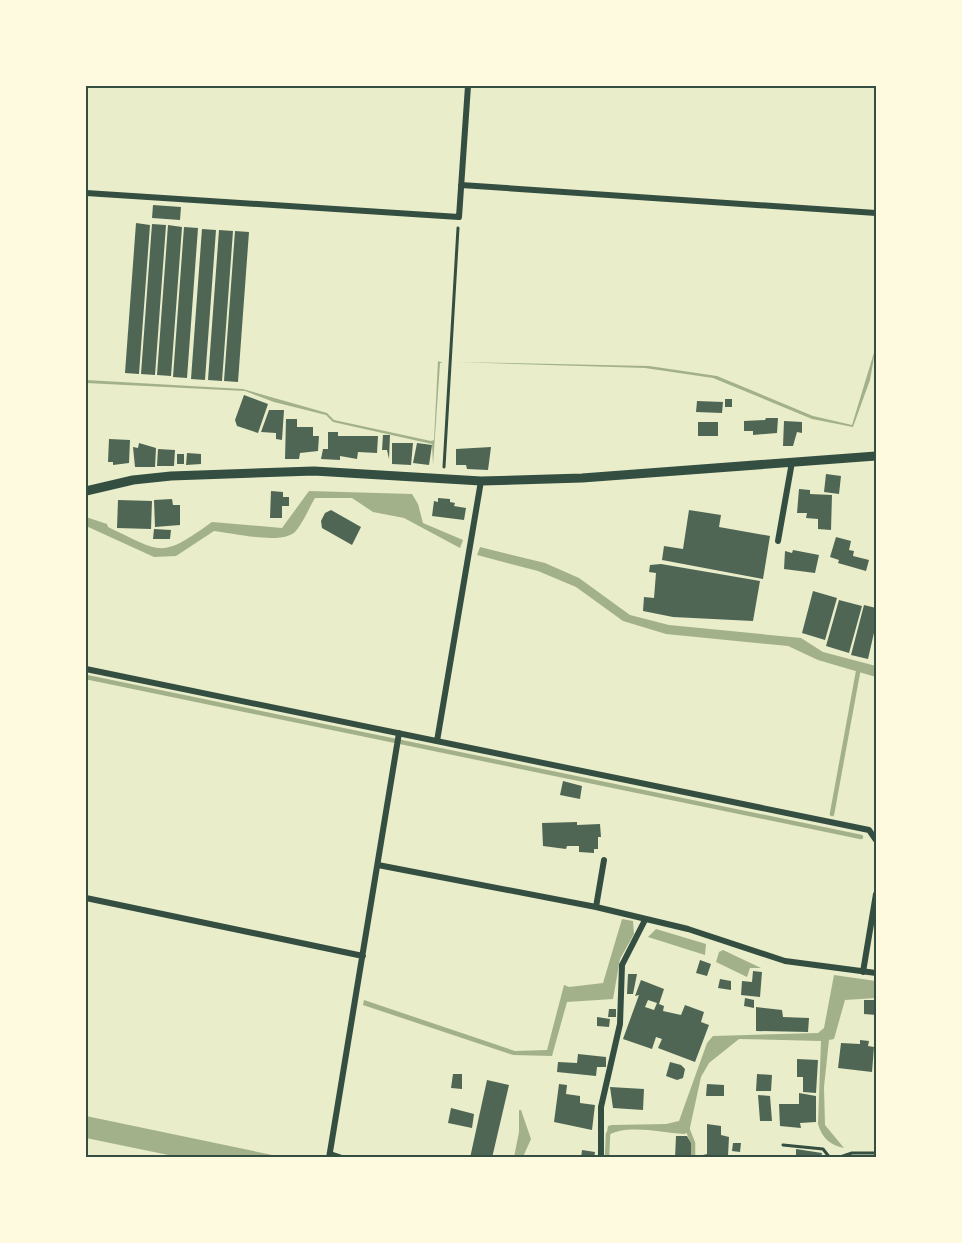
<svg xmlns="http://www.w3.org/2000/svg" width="962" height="1243" font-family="Rubik,sans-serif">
<rect width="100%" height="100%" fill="#e9edc9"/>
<path fill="#a3b18a" d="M 876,346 L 870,380 L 853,427 L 812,419 L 713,378 L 645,368 L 457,362 L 649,366 L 717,376 L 813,416 L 852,425 Z
M 438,361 L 443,363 L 440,363 L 433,465 L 432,444 L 333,422 L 326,415 L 274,402 L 245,391 L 86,383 L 86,380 L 243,389 L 327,413 L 334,420 L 431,441 L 434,440 Z
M 309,491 L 412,494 L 418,504 L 423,523 L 463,540 L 460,548 L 404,518 L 373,512 L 352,498 L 315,498 C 309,508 303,523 295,532 C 281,545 233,533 214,531 L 176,556 L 154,557 L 86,526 L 86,517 L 107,524 L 108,527 C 163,553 160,559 212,522 L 282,528 Z
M 480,547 L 545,563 L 579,578 L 630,615 L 669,625 L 801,638 L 823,652 L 876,666 L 876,677 L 818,660 L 788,646 L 666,634 L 623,621 L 576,587 L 538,571 L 477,555 Z
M 622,919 L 633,921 L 634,934 L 620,959 L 613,999 L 567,1002 L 552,1056 L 513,1055 L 363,1005 L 364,1000 L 515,1051 L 547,1050 L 564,985 L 569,987 L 603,983 Z
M 656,929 L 706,944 L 705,955 L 648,937 Z
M 723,950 L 761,968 L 750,968 L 747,977 L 716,962 L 719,952 Z
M 834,975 L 876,981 L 876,998 L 845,1000 L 834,1039 L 829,1040 L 824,1087 L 825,1125 L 844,1148 C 830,1145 822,1138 818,1124 L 821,1041 L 739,1039 L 709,1063 L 701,1077 L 689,1132 L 684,1134 C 661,1133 625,1123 606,1137 L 608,1126 L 612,1125 L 666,1124 L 679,1121 L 707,1043 L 713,1036 L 818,1033 L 824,1028 Z
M 519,1110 L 521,1110 L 531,1139 L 523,1157 L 514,1157 L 519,1132 Z
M 86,1116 L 282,1157 L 178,1157 L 86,1138 Z"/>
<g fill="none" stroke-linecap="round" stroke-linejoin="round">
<path stroke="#a3b18a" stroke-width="4.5" d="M 86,677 L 861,837
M 832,814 L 858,672
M 687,1128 L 693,1143 L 693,1158
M 607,1158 L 608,1134"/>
</g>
<path fill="#4f6655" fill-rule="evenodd" d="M 153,205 L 181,207 L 180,220 L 152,218 Z
M 136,223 L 150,225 L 139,374 L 125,373 Z
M 152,224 L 166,225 L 155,375 L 141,374 Z
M 168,225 L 182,227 L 171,376 L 157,375 Z
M 184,227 L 198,228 L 187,378 L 173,377 Z
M 202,229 L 216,230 L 205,380 L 191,379 Z
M 219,230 L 233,231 L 222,381 L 208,380 Z
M 235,231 L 249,232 L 238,382 L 224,381 Z
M 244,395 L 268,404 L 258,433 L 237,426 L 235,420 Z
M 725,399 L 732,399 L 732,407 L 725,407 Z
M 697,401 L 723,402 L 722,413 L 696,412 Z
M 269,410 L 284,410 L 282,440 L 276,439 L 276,433 L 261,432 Z
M 766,418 L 778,418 L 777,433 L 753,435 L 753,431 L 744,431 L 744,421 L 765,420 Z
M 286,419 L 297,419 L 297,427 L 313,427 L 313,436 L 319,436 L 318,451 L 300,453 L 299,459 L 285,459 Z
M 784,421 L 802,422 L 802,433 L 797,432 L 793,446 L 783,446 Z
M 698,422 L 718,422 L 718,436 L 698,436 Z
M 328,432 L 338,432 L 338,436 L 378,436 L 377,453 L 358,452 L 357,459 L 340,456 L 340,460 L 321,459 L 323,449 L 328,449 Z
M 383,435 L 390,435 L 389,459 L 387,450 L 382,450 Z
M 109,439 L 130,440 L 129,463 L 113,465 L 113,462 L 108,462 Z
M 139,443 L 156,448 L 155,467 L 135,467 L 133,447 L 138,448 Z
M 392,443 L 413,443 L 411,465 L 392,464 Z
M 417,443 L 432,445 L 429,465 L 413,463 Z
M 491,447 L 488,470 L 467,469 L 466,465 L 456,465 L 456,449 Z
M 158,449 L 175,450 L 174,466 L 157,466 Z
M 187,453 L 201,454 L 201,464 L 186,465 Z
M 177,454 L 184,454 L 184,464 L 177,464 Z
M 826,474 L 841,476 L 839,494 L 824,492 Z
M 799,489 L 810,490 L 810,494 L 832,495 L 831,530 L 818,529 L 818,519 L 806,518 L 807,513 L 797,513 Z
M 271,491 L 283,492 L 283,497 L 289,497 L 289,506 L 282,506 L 282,518 L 270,518 Z
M 438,498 L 450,499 L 450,502 L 455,503 L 454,506 L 466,508 L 464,520 L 432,516 L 434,501 L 438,502 Z
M 172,499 L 173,505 L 180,505 L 180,525 L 155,527 L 154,500 Z
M 118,500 L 152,501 L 151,529 L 117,528 Z
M 331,510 L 361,527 L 352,545 L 322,528 L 321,521 L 325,513 Z
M 689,510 L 721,515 L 719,527 L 770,536 L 763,579 L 662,560 L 664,546 L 683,549 Z
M 154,529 L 171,530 L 170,539 L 153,539 Z
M 836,537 L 851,541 L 849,550 L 854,551 L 853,556 L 869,560 L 866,571 L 838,563 L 839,560 L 830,557 Z
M 793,550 L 819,555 L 815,573 L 784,569 L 785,551 L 792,553 Z
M 661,564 L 760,581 L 753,621 L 673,617 L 643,611 L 644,597 L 654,598 L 656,573 L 649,572 L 650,565 Z
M 813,591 L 837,598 L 825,640 L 802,633 Z
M 839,600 L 862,606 L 849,653 L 826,646 Z
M 864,605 L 876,608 L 876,624 L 868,659 L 851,655 Z
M 563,781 L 582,786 L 580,799 L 560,795 Z
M 577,822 L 577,825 L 600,824 L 601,837 L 598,837 L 598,849 L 594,849 L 594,853 L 579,852 L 579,846 L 567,846 L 566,849 L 543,846 L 542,823 Z
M 700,960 L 711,964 L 707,976 L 696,973 Z
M 753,971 L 762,972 L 760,997 L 741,995 L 742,981 L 752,982 Z
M 628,974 L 637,974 L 633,994 L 627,994 Z
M 720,979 L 731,981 L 731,990 L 718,988 Z
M 641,980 L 664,989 L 659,1004 L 664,1006 L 663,1011 L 681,1015 L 685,1005 L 704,1012 L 701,1022 L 709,1025 L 695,1062 L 658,1048 L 662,1039 L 656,1037 L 652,1049 L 623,1039 L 639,995 L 635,996 ZM 648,1000 L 657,1003 L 654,1010 L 645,1007 Z
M 745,998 L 754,1000 L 754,1008 L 744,1006 Z
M 864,1000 L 876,1000 L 876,1015 L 864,1014 Z
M 756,1007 L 782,1010 L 783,1017 L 809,1018 L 808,1032 L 756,1031 Z
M 609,1009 L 616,1009 L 616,1017 L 608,1017 Z
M 597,1017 L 610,1019 L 609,1027 L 597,1026 Z
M 860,1040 L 869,1041 L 868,1046 L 874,1047 L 872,1072 L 838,1068 L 841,1043 L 860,1044 Z
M 578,1054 L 606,1057 L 606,1067 L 597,1067 L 596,1076 L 557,1072 L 558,1062 L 577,1063 Z
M 797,1059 L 818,1060 L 816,1093 L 803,1092 L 803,1077 L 797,1077 Z
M 670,1062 L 681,1065 L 685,1069 L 683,1078 L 677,1080 L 666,1076 Z
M 453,1074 L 462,1074 L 462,1089 L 451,1088 Z
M 757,1074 L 772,1075 L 771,1091 L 756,1091 Z
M 487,1080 L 509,1085 L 492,1158 L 470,1158 Z
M 559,1084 L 567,1085 L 566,1094 L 580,1096 L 580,1103 L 595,1105 L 592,1130 L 554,1122 Z
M 707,1084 L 724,1085 L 724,1096 L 706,1096 Z
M 610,1087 L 644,1089 L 643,1110 L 613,1108 Z
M 799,1093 L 816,1096 L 816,1122 L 800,1123 L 801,1128 L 780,1126 L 779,1104 L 799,1104 Z
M 758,1095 L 770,1096 L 772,1121 L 760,1121 Z
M 451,1108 L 474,1114 L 472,1128 L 448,1123 Z
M 707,1124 L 721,1126 L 721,1135 L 729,1137 L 728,1156 L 703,1158 L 703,1155 L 707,1154 Z
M 676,1136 L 687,1136 L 691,1143 L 691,1158 L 675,1158 Z
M 733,1143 L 741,1143 L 740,1152 L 732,1151 Z
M 796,1149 L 822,1153 L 821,1158 L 796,1158 Z
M 582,1150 L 595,1152 L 594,1158 L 581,1158 Z"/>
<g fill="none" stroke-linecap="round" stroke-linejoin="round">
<path stroke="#344e41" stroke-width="3" d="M 444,467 L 458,228
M 783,1145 L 823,1149 L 830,1158
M 837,1158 L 852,1153 L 876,1153"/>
<path stroke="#344e41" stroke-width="6" d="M 461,185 L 876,213
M 86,193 L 459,217 L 468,86
M 778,541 L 792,462
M 86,669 L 869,830 L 876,840
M 437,741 L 481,481
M 378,865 L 596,907 L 688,929 L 785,961 L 876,973
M 86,898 L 363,956
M 596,907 L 604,860
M 863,972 L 876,894
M 330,1154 L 342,1158
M 329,1158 L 399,733
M 601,1158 L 601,1107 L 620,1024 L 622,965 L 645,920"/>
<path stroke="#344e41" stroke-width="9" d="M 86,491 L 133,480 L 171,476 L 314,471 L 481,481 L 582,478 L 876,456"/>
</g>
<rect width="962" height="1243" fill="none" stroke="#fefae0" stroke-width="174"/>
<rect x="87" y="87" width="788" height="1069" fill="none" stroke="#344e41" stroke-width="2"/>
</svg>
